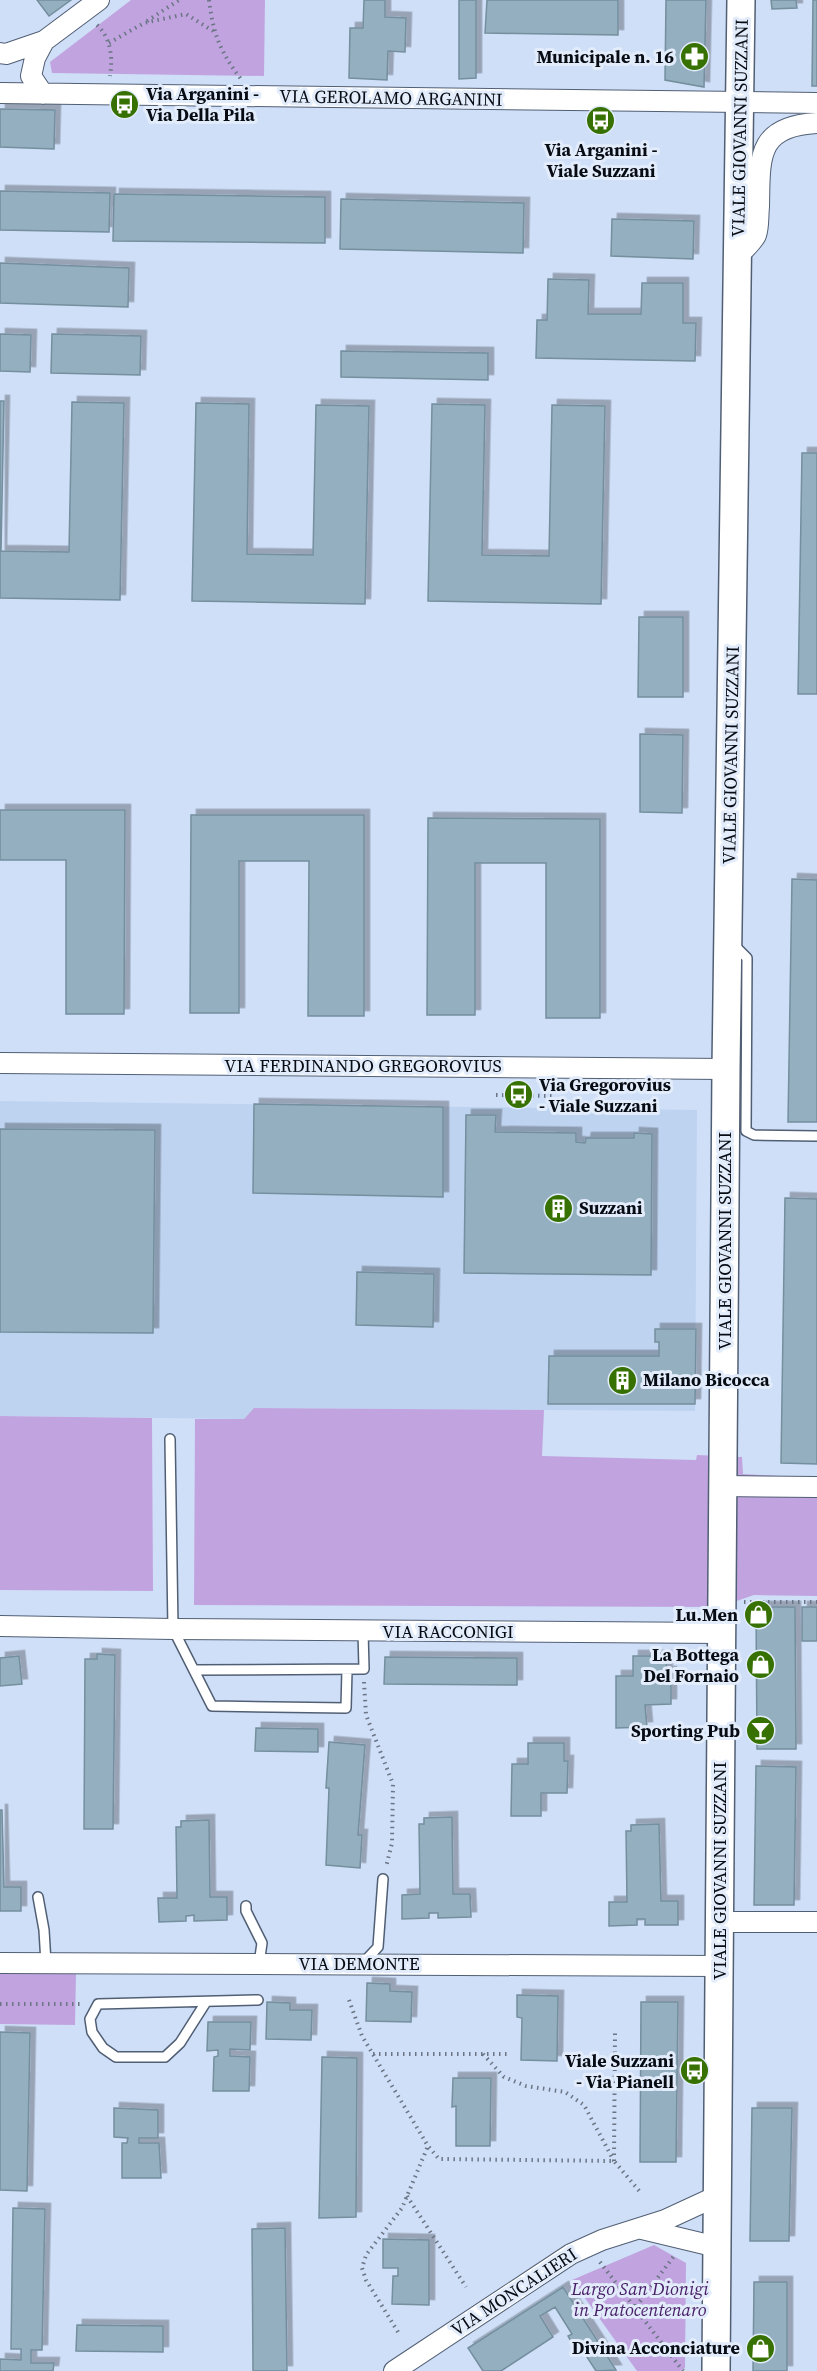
<svg xmlns="http://www.w3.org/2000/svg" width="817" height="2371" font-family="'Source Serif 4',serif">
<defs>
<filter id="shadow"><feDropShadow dx="5.5" dy="-5.5" stdDeviation="0" flood-color="#0004"/></filter>
</defs>
<rect width="100%" height="100%" fill="#cfdff8"/>
<path fill="#bed3f0" d="M 0,1101 L 697,1110 L 695,1411 L 254,1408 L 244,1419 L 0,1416 Z"/>
<path fill="#c1a4df" d="M 131,0 L 265,0 L 264,76 L 52,73 L 50,62 Z
M 254,1408 L 544,1410 L 542,1456 L 696,1460 L 697,1455 L 742,1457 L 743,1474 L 817,1478 L 817,1596 L 754,1595 L 719,1607 L 194,1605 L 195,1419 L 244,1419 Z
M 0,1416 L 152,1418 L 153,1591 L 0,1590 Z
M 0,1974 L 76,1974 L 75,2025 L 0,2024 Z
M 654,2245 L 686,2263 L 685,2368 L 680,2371 L 637,2371 L 572,2280 Z"/>
<path fill="#94afbf" stroke="#748f9e" stroke-width="1.5" filter="url(#shadow)" d="M 37,0 L 71,0 L 49,16 Z
M 364,0 L 385,0 L 385,17 L 406,18 L 405,52 L 388,51 L 387,80 L 349,78 L 350,28 L 363,28 Z
M 459,0 L 476,0 L 476,78 L 459,79 Z
M 487,0 L 618,0 L 618,35 L 485,33 Z
M 666,0 L 706,0 L 704,87 L 665,80 Z
M 771,0 L 796,0 L 797,8 L 772,9 Z
M 813,0 L 817,0 L 817,86 L 812,86 Z
M 0,109 L 55,110 L 54,149 L 0,147 Z
M 0,191 L 110,193 L 109,232 L 0,230 Z
M 114,194 L 325,197 L 325,243 L 113,241 Z
M 341,199 L 524,203 L 523,253 L 340,249 Z
M 612,219 L 694,221 L 693,259 L 611,256 Z
M 0,263 L 129,268 L 128,307 L 0,303 Z
M 548,279 L 589,280 L 588,314 L 641,314 L 642,283 L 683,283 L 683,323 L 696,323 L 695,361 L 536,358 L 537,320 L 547,320 Z
M 0,334 L 31,335 L 30,372 L 0,371 Z
M 52,334 L 141,336 L 140,375 L 51,373 Z
M 341,351 L 488,353 L 488,380 L 341,377 Z
M 0,401 L 4,401 L 1,551 L 69,552 L 72,402 L 124,403 L 120,600 L 0,598 Z
M 196,403 L 249,404 L 247,554 L 313,555 L 316,405 L 369,406 L 365,604 L 192,601 Z
M 432,404 L 485,405 L 482,555 L 549,556 L 552,405 L 605,406 L 601,604 L 428,601 Z
M 802,453 L 817,453 L 817,694 L 798,694 Z
M 639,617 L 683,617 L 683,697 L 638,697 Z
M 640,734 L 683,735 L 682,813 L 640,812 Z
M 0,810 L 125,810 L 124,1014 L 66,1014 L 66,860 L 0,860 Z
M 191,815 L 364,815 L 364,1016 L 308,1016 L 309,861 L 239,861 L 239,1013 L 190,1013 Z
M 428,818 L 600,819 L 600,1018 L 546,1018 L 546,863 L 475,863 L 475,1015 L 427,1015 Z
M 792,879 L 817,880 L 817,1122 L 788,1122 Z
M 254,1104 L 443,1107 L 443,1197 L 253,1193 Z
M 466,1115 L 496,1115 L 495,1132 L 576,1133 L 576,1142 L 585,1143 L 586,1138 L 634,1138 L 634,1133 L 652,1134 L 651,1275 L 464,1273 Z
M 0,1129 L 155,1130 L 153,1333 L 0,1332 Z
M 785,1198 L 817,1199 L 817,1464 L 781,1463 Z
M 357,1272 L 434,1274 L 433,1327 L 356,1325 Z
M 655,1329 L 696,1329 L 695,1404 L 548,1404 L 549,1356 L 659,1356 L 659,1342 L 655,1342 Z
M 756,1607 L 795,1607 L 796,1749 L 757,1749 Z
M 802,1607 L 817,1607 L 817,1641 L 802,1641 Z
M 97,1654 L 115,1655 L 113,1829 L 84,1829 L 85,1659 L 97,1659 Z
M 19,1656 L 22,1684 L 0,1686 L 0,1658 Z
M 633,1656 L 666,1656 L 667,1672 L 671,1672 L 671,1704 L 645,1705 L 647,1727 L 616,1728 L 616,1676 L 633,1676 Z
M 385,1657 L 517,1658 L 517,1685 L 384,1684 Z
M 256,1728 L 318,1729 L 318,1752 L 255,1751 Z
M 329,1742 L 365,1745 L 358,1835 L 362,1835 L 360,1868 L 326,1865 L 329,1788 L 326,1788 Z
M 528,1743 L 564,1743 L 564,1761 L 568,1761 L 567,1793 L 541,1793 L 541,1816 L 511,1816 L 512,1764 L 528,1764 Z
M 756,1766 L 796,1767 L 794,1905 L 754,1905 Z
M 0,1810 L 2,1810 L 4,1887 L 21,1887 L 21,1911 L 0,1911 Z
M 452,1817 L 453,1894 L 470,1894 L 471,1917 L 438,1918 L 438,1913 L 429,1913 L 429,1918 L 402,1919 L 402,1895 L 420,1894 L 419,1824 L 424,1824 L 424,1818 Z
M 209,1820 L 210,1897 L 227,1897 L 227,1920 L 194,1921 L 194,1915 L 186,1916 L 186,1921 L 159,1922 L 158,1898 L 177,1898 L 176,1827 L 181,1827 L 181,1821 Z
M 659,1824 L 661,1901 L 678,1901 L 678,1925 L 645,1925 L 645,1919 L 637,1919 L 637,1925 L 609,1926 L 609,1902 L 627,1902 L 626,1831 L 631,1831 L 631,1825 Z
M 367,1983 L 390,1984 L 390,1991 L 412,1992 L 411,2022 L 366,2021 Z
M 517,1995 L 558,1996 L 557,2061 L 521,2060 L 522,2018 L 517,2017 Z
M 267,2002 L 290,2003 L 290,2010 L 312,2010 L 311,2040 L 266,2039 Z
M 641,2002 L 678,2002 L 676,2162 L 640,2162 Z
M 208,2022 L 251,2022 L 250,2050 L 230,2049 L 230,2056 L 250,2057 L 249,2091 L 213,2091 L 214,2057 L 218,2056 L 218,2050 L 207,2051 Z
M 0,2032 L 30,2033 L 27,2191 L 0,2190 Z
M 322,2057 L 357,2058 L 356,2217 L 319,2218 Z
M 453,2078 L 491,2078 L 490,2146 L 456,2146 L 456,2106 L 452,2107 Z
M 114,2108 L 158,2110 L 158,2138 L 139,2138 L 139,2143 L 159,2143 L 161,2178 L 122,2178 L 122,2143 L 127,2143 L 128,2138 L 114,2137 Z
M 752,2108 L 792,2108 L 789,2241 L 750,2241 Z
M 13,2208 L 45,2209 L 42,2350 L 31,2350 L 31,2363 L 54,2363 L 53,2371 L 0,2371 L 0,2359 L 21,2360 L 21,2349 L 11,2349 Z
M 285,2228 L 287,2371 L 253,2371 L 252,2229 Z
M 383,2239 L 429,2240 L 429,2305 L 392,2304 L 393,2276 L 398,2276 L 398,2268 L 383,2268 Z
M 754,2282 L 787,2282 L 787,2371 L 753,2371 Z
M 563,2287 L 616,2370 L 596,2371 L 576,2340 L 572,2343 L 568,2336 L 572,2334 L 555,2307 L 540,2316 L 553,2337 L 501,2371 L 483,2371 L 468,2348 Z
M 77,2325 L 163,2326 L 163,2352 L 76,2351 Z"/>
<g fill="none" stroke-linecap="round" stroke-linejoin="round">
<defs>
<path id="lane" d="M 733,944 L 747,958 L 746,1131 L 754,1135 L 817,1136
M 170,1439 L 173,1629 L 212,1706 L 346,1708 L 347,1670
M 194,1670 L 364,1669 L 363,1631
M 38,1897 L 44,1930 L 46,1963
M 246,1906 L 246,1911 L 262,1943 L 259,1964
M 363,1963 L 378,1947 L 383,1879
M 206,2002 L 180,2043 L 165,2057 L 116,2057 L 103,2048 L 92,2032 L 90,2019 L 98,2004 L 258,2000"/>
<path id="street" d="M 0,53 L 6,54 L 44,41 L 99,0
M 0,93 L 817,103
M 43,94 L 31,76 L 35,58 L 44,41
M 738,256 C 744,249 752,243 756,235 C 759,227 758,215 759,207 C 760,158 756,126 817,123
M 0,1063 L 726,1069
M 723,1486 L 817,1487
M 0,1626 L 173,1629 L 722,1633
M 719,1922 L 817,1922
M 0,1963 L 719,1966
M 642,2229 L 717,2247
M 394,2371 L 571,2254 L 602,2240 L 665,2220 L 717,2196"/>
<path id="secondary" d="M 716,2371 L 726,1069 L 741,0"/>
</defs>
<use href="#lane" stroke="#515f74" stroke-width="12"/>
<use href="#street" stroke="#515f74" stroke-width="22"/>
<use href="#secondary" stroke="#515f74" stroke-width="30"/>
<path stroke="#6b7585" stroke-width="4" stroke-dasharray="1.5 4.5" stroke-linecap="butt" d="M 209,0 C 213,33 220,52 241,79
M 147,21 L 179,0
M 97,25 C 111,38 113,58 110,76
M 109,43 L 144,23 L 186,14 L 213,31
M 496,1095 L 552,1096
M 744,1602 L 817,1602
M 364,1682 L 366,1715 L 393,1784 L 392,1843 L 386,1867
M 349,2000 L 362,2036 L 428,2146 L 439,2159 L 614,2161 L 641,2193
M 0,2004 L 83,2004
M 373,2054 L 511,2054
M 483,2054 L 504,2077 L 526,2086 L 565,2092 L 584,2105 L 614,2161
M 614,2161 L 615,2032
M 407,2196 L 466,2287
M 600,2262 L 635,2308 L 674,2256
M 635,2308 L 683,2371
M 398,2332 L 366,2280 L 362,2268 L 366,2255 L 402,2208 L 428,2146"/>
<use href="#lane" stroke="#fff" stroke-width="9"/>
<use href="#street" stroke="#fff" stroke-width="20"/>
<use href="#secondary" stroke="#fff" stroke-width="27"/>
</g>
<defs>
<symbol id="pharmacy-disc" viewBox="-11 -11 22 22"><circle r="9.5" fill="#367102" stroke="#e2ecfb"/><path d="M-2-6h4v4h4v4h-4v4h-4v-4h-4v-4h4Z" fill="#fff"/></symbol>
<symbol id="bus-disc" viewBox="-11 -11 22 22"><circle r="9.5" fill="#367102" stroke="#e2ecfb"/><path d="M-5-6H5V4H4V6H2V4H-2V6H-4V4H-5ZM-3.5-4V0h7V-4ZM-3.5 1.2v1.5H-2V1.2ZM2 1.2v1.5H3.5V1.2Z" fill="#fff"/></symbol>
<symbol id="building-disc" viewBox="-11 -11 22 22"><circle r="9.5" fill="#367102" stroke="#e2ecfb"/><path d="M-4-6H4V6H1V3H-1V6H-4ZM-2.5-4.3h1.7v1.8h-1.7ZM.8-4.3h1.7v1.8H.8ZM-2.5-1h1.7V.8h-1.7ZM.8-1h1.7V.8H.8Z" fill="#fff"/></symbol>
<symbol id="shop-disc" viewBox="-11 -11 22 22"><circle r="9.5" fill="#367102" stroke="#e2ecfb"/><path d="M-5-2.5h2.3a2.7 3.5 0 0 1 5.4 0H5L5.5 6h-11ZM-1.5-2.5h3a1.5 2.3 0 0 0-3 0Z" fill="#fff"/></symbol>
<symbol id="bar-disc" viewBox="-11 -11 22 22"><circle r="9.5" fill="#367102" stroke="#e2ecfb"/><path d="M-6-5H6L.8 .8V4.5H3.5V6h-7V4.5H-.8V.8Z" fill="#fff"/></symbol>
</defs>
<g fill-rule="evenodd">
<use href="#pharmacy-disc" x="678" y="40" width="33" height="33"/>
<use href="#bus-disc" x="108" y="88" width="33" height="33"/>
<use href="#bus-disc" x="584" y="104" width="33" height="33"/>
<use href="#bus-disc" x="502" y="1078" width="33" height="33"/>
<use href="#building-disc" x="542" y="1192" width="33" height="33"/>
<use href="#building-disc" x="606" y="1364" width="33" height="33"/>
<use href="#shop-disc" x="742" y="1598" width="33" height="33"/>
<use href="#shop-disc" x="744" y="1648" width="33" height="33"/>
<use href="#bar-disc" x="744" y="1714" width="33" height="33"/>
<use href="#bus-disc" x="678" y="2054" width="33" height="33"/>
<use href="#shop-disc" x="744" y="2332" width="33" height="33"/>
</g>
<g text-anchor="middle" stroke-width="6" stroke-linejoin="round" paint-order="stroke">
<g font-size="18" font-weight="bold" fill="#070b13" stroke="#e2ecfb" text-anchor="end">
<text x="674" y="63">Municipale n. 16</text>
<text x="146" y="100" text-anchor="start">Via Arganini -<tspan x="146" dy="21">Via Della Pila</tspan></text>
<text x="601" y="156" text-anchor="middle">Via Arganini -<tspan x="601" dy="21">Viale Suzzani</tspan></text>
<text x="539" y="1091" text-anchor="start">Via Gregorovius<tspan x="539" dy="21">- Viale Suzzani</tspan></text>
<text x="579" y="1214" text-anchor="start">Suzzani</text>
<text x="643" y="1386" text-anchor="start">Milano Bicocca</text>
<text x="738" y="1621">Lu.Men</text>
<text x="739" y="1661">La Bottega<tspan x="739" dy="21">Del Fornaio</tspan></text>
<text x="740" y="1737">Sporting Pub</text>
<text x="674" y="2067">Viale Suzzani<tspan x="674" dy="21">- Via Pianell</tspan></text>
<text x="740" y="2354">Divina Acconciature</text>
</g>
<g font-size="18" fill="#070b13" stroke="#e2ecfb">
<text transform="translate(391 98) rotate(1)" y="6">VIA GEROLAMO ARGANINI</text>
<text transform="translate(740 128) rotate(-89)" y="6">VIALE GIOVANNI SUZZANI</text>
<text transform="translate(731 755) rotate(-89)" y="6">VIALE GIOVANNI SUZZANI</text>
<text x="363" y="1072">VIA FERDINANDO GREGOROVIUS</text>
<text transform="translate(725 1241) rotate(-90)" y="6">VIALE GIOVANNI SUZZANI</text>
<text x="448" y="1638">VIA RACCONIGI</text>
<text transform="translate(720 1871) rotate(-90)" y="6">VIALE GIOVANNI SUZZANI</text>
<text x="359" y="1970">VIA DEMONTE</text>
<text transform="translate(514 2292) rotate(-33)" y="6">VIA MONCALIERI</text>
</g>
<g font-size="18" font-style="italic" fill="#471d67" stroke="#e2ecfb">
<text x="640" y="2295">Largo San Dionigi<tspan x="640" dy="21">in Pratocentenaro</tspan></text>
</g>
</g>
</svg>
